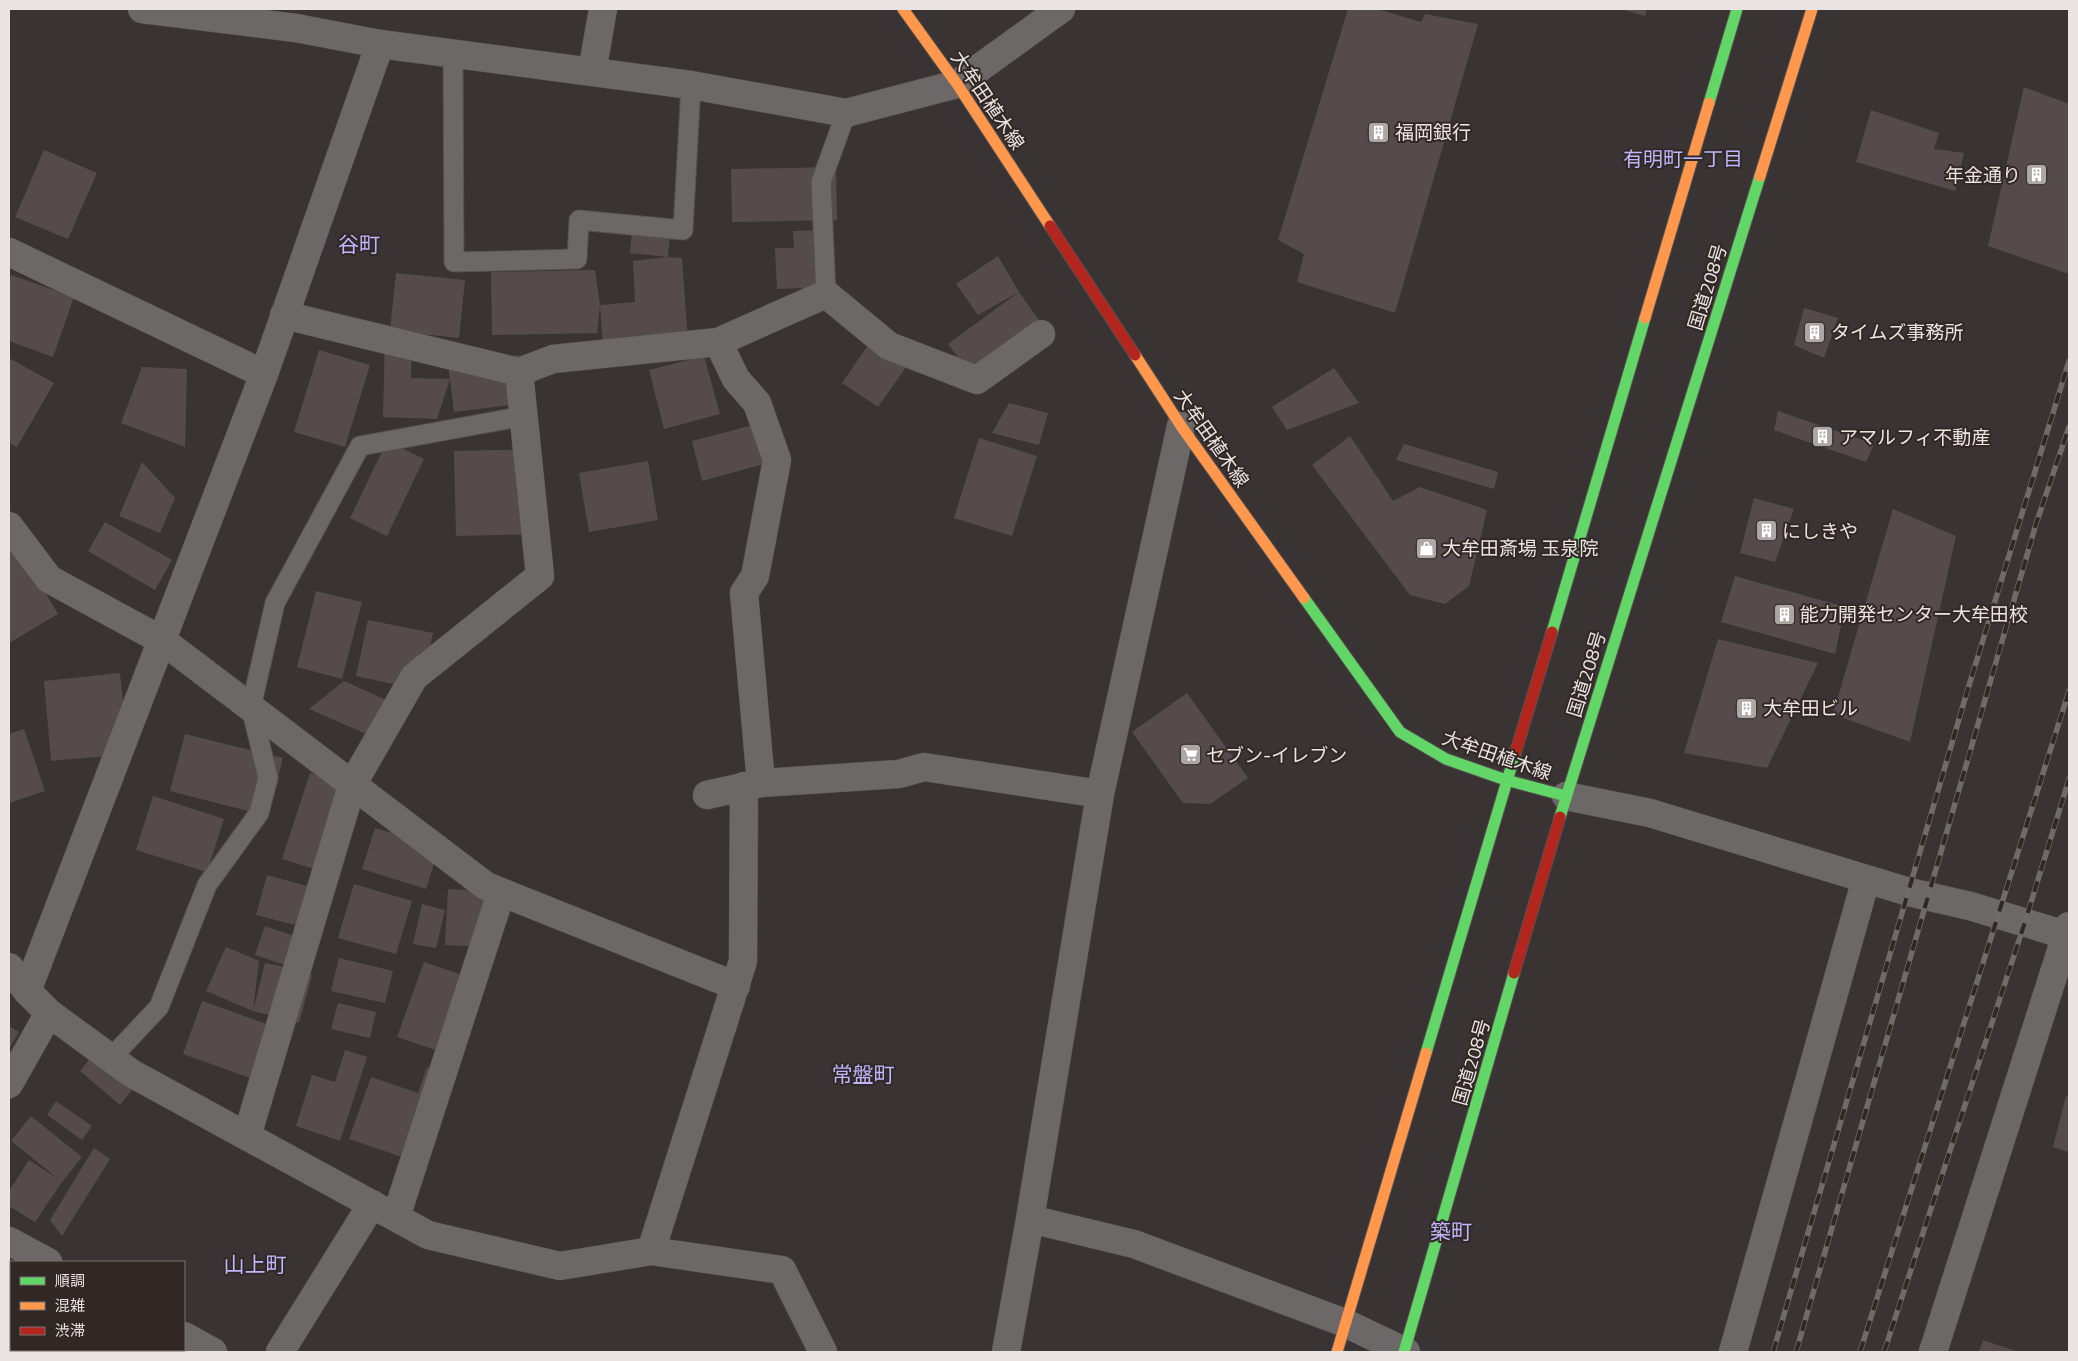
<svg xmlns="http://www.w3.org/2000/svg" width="2078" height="1361" font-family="'Titillium Web','Noto Sans JP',sans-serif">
<rect width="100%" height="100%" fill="#393433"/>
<path fill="#564b4c" d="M 1348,9 L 1377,9 L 1421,22 L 1425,14 L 1478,24 L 1395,313 L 1297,282 L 1304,254 L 1278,240 Z
M 1621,9 L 1647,9 L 1645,16 Z
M 2024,87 L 2069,104 L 2069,274 L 1988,246 Z
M 1871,110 L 1939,133 L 1934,149 L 1964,153 L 1955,191 L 1856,162 Z
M 44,150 L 97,173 L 68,239 L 15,217 Z
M 836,167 L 837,220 L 732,222 L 731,169 Z
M 633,218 L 671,222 L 668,257 L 630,253 Z
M 827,230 L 830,287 L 777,289 L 775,248 L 794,248 L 793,231 Z
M 998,256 L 1019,292 L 978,315 L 956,284 Z
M 668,257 L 682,258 L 688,341 L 603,346 L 600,305 L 597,333 L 492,335 L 491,272 L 595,270 L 600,305 L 635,302 L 633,261 Z
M 396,273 L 465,280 L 459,338 L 412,333 L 411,378 L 450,379 L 448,364 L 519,355 L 525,403 L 454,412 L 450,379 L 437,419 L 383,417 L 385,333 L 390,331 Z
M 11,275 L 74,297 L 53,357 L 9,341 L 9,278 Z
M 1019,292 L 1051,337 L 981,388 L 948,344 Z
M 1804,308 L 1838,318 L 1824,358 L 1794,345 Z
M 875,335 L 911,360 L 878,407 L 842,383 Z
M 319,350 L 370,365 L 345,447 L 294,432 Z
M 704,356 L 720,414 L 664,429 L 649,370 Z
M 9,358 L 54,383 L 17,447 L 9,443 Z
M 142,367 L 187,369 L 185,447 L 121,423 Z
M 1334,368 L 1359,403 L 1287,430 L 1272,407 Z
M 1009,403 L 1048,413 L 1039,445 L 992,433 Z
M 1778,411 L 1874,444 L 1866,462 L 1774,430 Z
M 761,423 L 771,462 L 702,481 L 692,441 Z
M 1350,436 L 1393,501 L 1420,487 L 1487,510 L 1469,586 L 1445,604 L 1410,595 L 1312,465 Z
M 979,438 L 1037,456 L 1012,536 L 954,518 Z
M 387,441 L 424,459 L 387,536 L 350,518 Z
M 1404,444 L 1498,472 L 1494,489 L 1396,460 Z
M 538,449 L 540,534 L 456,536 L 454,451 Z
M 648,461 L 658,520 L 589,532 L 579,473 Z
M 142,462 L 175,498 L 160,533 L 119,516 Z
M 1754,498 L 1794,509 L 1775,562 L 1740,553 Z
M 1893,509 L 1956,536 L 1910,742 L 1833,714 Z
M 105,522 L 172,560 L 155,590 L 88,551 Z
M 16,543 L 58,614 L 9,643 L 9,547 Z
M 1735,576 L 1845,607 L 1835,654 L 1721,622 Z
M 316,591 L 362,602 L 342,679 L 297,667 Z
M 368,620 L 433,633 L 421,690 L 356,676 Z
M 1718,639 L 1818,663 L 1767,768 L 1684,753 Z
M 120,673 L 128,754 L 51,761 L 44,681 Z
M 344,681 L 404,708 L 387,743 L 309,709 Z
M 1187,693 L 1248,778 L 1210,804 L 1183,803 L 1132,732 Z
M 24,729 L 45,791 L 9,803 L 9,734 Z
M 185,734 L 283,758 L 268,816 L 170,791 Z
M 310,773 L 362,789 L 334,875 L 282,859 Z
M 153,796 L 224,819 L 207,872 L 136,850 Z
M 375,828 L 439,847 L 426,889 L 362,869 Z
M 267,875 L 329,892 L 319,931 L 256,915 Z
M 354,884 L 412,901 L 396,954 L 338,938 Z
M 448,889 L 490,892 L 487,947 L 445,945 Z
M 422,904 L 445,910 L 436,948 L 413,944 Z
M 265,926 L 315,943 L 305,972 L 312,975 L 299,1023 L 253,1011 L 206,991 L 226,947 L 259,961 L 253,1011 L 265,963 L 304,971 L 255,955 Z
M 339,958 L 393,971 L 385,1003 L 331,991 Z
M 424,962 L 483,982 L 456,1057 L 397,1037 Z
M 202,1001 L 278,1028 L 259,1081 L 183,1054 Z
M 338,1003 L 376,1012 L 370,1038 L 331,1029 Z
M 9,1026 L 19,1032 L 9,1049 Z
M 98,1048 L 139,1081 L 120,1105 L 80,1071 Z
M 345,1050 L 367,1057 L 340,1141 L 296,1126 L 312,1075 L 335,1082 Z
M 427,1067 L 432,1069 L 406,1149 L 399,1156 L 349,1139 L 371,1077 L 418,1093 Z
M 2066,1096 L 2069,1097 L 2069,1152 L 2053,1147 Z
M 56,1101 L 92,1126 L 82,1140 L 47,1115 Z
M 31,1116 L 82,1157 L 62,1182 L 35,1222 L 9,1206 L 9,1191 L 29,1160 L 60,1180 L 11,1141 Z
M 94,1148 L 110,1159 L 62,1236 L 50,1220 Z
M 1983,1340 L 2019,1352 L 1979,1352 Z"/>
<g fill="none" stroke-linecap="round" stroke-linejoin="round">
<defs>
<path id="lane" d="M 453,54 L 454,262 L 577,259 L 579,220 L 683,230 L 691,85
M 826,294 L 821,182 L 846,113
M 111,1058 L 159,1007 L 207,885 L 259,813 L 268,778 L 251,707 L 275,603 L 360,446 L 524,416"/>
<path id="street" d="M 142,9 L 296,28 L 380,44 L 691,85 L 846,113 L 957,84 L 1061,9
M 592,72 L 603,9
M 9,252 L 264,374
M 284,315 L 519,372
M 718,342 L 736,379 L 757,403 L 777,460 L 755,576 L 744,593 L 761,783
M 9,526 L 49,579 L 163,641 L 486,886 L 736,986
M 707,795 L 761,783 L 899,774 L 924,767 L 1100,794
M 1566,796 L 1650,813 L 1909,892 L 1970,906 L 2069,936
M 9,967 L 27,991 L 49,1013 L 131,1073 L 428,1235 L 560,1266 L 651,1251 L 743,961 L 744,786
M 27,991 L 264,374 L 380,44
M 9,1084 L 49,1013
M 247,1136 L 352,785 L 414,677 L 540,576 L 519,372 L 553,359 L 718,342 L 826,294 L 889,346 L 977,380 L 1041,334
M 396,1217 L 501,893
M 1030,1219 L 1134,1244 L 1345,1323 L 1406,1352
M 9,1241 L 48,1262
M 651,1251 L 782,1270 L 823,1352
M 184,1336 L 213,1352
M 280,1352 L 372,1204
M 1006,1352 L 1030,1219 L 1100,794 L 1181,426
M 1733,1352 L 1866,879
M 1933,1352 L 2069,926"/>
<path id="fast" d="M 1709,103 L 1737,9
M 1304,598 L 1400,732 L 1446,759 L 1506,780 L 1566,796
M 1552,632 L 1645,318
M 1560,817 L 1760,176
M 1426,1053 L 1515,754
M 1404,1352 L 1514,973"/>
<path id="slow" d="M 903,9 L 957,84 L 1050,226
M 1760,176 L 1812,9
M 1645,318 L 1709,103
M 1135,355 L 1181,426 L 1304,598
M 1337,1352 L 1426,1053"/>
<path id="jam" d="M 1050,226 L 1135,355
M 1515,754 L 1552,632
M 1514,973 L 1560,817"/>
</defs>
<use href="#lane" stroke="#555150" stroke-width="21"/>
<use href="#street" stroke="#555150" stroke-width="29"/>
<use href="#fast" stroke="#555150" stroke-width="13"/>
<use href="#slow" stroke="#555150" stroke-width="13"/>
<use href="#jam" stroke="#555150" stroke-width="13"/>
<use href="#lane" stroke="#6c6867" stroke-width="19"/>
<use href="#street" stroke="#6c6867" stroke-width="28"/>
<use href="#fast" stroke="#63d668" stroke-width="11"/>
<use href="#slow" stroke="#ff974d" stroke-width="11"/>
<use href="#jam" stroke="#b3261e" stroke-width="11"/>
<defs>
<path id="rail" d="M 1773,1352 L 1967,692 L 2069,361
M 1796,1352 L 2036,524 L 2069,427
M 1860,1352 L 2069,691
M 1884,1352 L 2025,922 L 2069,779"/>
</defs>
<use href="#rail" stroke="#6f6b6a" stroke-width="5.5"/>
<use href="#rail" stroke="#312826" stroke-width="4" stroke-dasharray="11" stroke-linecap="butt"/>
</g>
<defs>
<symbol id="building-square" viewBox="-11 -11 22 22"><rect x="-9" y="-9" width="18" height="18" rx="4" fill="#aca6a5" stroke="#312826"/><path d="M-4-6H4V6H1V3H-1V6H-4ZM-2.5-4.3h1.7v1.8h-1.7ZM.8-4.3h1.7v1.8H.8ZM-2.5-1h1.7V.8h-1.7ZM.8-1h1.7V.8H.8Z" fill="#fff"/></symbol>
<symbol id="shop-square" viewBox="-11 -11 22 22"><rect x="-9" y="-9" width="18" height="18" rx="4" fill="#aca6a5" stroke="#312826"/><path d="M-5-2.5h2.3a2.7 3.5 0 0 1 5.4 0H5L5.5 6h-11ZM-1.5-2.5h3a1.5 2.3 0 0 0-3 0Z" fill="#fff"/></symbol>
<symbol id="supermarket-square" viewBox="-11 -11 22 22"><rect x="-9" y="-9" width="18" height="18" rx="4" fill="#aca6a5" stroke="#312826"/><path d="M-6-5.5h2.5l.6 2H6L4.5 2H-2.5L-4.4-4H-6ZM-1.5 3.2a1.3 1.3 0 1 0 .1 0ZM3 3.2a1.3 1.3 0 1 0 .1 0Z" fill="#fff"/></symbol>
</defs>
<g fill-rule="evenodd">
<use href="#building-square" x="1366" y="120" width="25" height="25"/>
<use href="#building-square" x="2024" y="162" width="25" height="25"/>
<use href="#building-square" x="1802" y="320" width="25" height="25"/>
<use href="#building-square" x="1810" y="424" width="25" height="25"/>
<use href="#building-square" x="1754" y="518" width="25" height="25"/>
<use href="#shop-square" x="1414" y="536" width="25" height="25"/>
<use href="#building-square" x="1772" y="602" width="25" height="25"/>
<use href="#building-square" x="1734" y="696" width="25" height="25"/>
<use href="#supermarket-square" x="1178" y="742" width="25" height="25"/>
</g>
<g text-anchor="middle" stroke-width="4" stroke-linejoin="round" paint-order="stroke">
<g font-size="19" fill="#eae4e3" stroke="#312826">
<text transform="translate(988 100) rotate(56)" y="7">大牟田植木線</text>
<text transform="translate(1707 287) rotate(-73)" y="7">国道208号</text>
<text transform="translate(1212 438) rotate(55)" y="7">大牟田植木線</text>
<text transform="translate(1586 674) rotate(-73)" y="7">国道208号</text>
<text transform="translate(1497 755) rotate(19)" y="7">大牟田植木線</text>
<text transform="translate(1471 1062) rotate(-74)" y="7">国道208号</text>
</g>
<g font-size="19" fill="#eae4e3" stroke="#312826" text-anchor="start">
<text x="1395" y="139">福岡銀行</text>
<text x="2021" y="182" text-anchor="end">年金通り</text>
<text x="1831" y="339">タイムズ事務所</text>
<text x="1839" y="444">アマルフィ不動産</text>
<text x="1782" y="538">にしきや</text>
<text x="1442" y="555">大牟田斎場 玉泉院</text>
<text x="1800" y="621">能力開発センター大牟田校</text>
<text x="1763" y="715">大牟田ビル</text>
<text x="1206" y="762">セブン-イレブン</text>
</g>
<g font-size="20" fill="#beb6fd" stroke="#312826">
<text x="1683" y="166">有明町一丁目</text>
</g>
<g font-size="21" fill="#beb6fd" stroke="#312826">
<text x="359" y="252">谷町</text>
<text x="863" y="1082">常盤町</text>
<text x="1451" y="1239">築町</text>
<text x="255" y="1272">山上町</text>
</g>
</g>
<rect width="2078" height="1361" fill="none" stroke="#eae4e3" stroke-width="20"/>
<rect x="10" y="1261" width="175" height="90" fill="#312826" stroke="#7b7372"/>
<rect x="20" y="1277" width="25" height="8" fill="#63d668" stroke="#7b7372"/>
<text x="55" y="1286" font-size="15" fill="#eae4e3">順調</text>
<rect x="20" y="1302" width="25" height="8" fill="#ff974d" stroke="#7b7372"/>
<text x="55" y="1311" font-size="15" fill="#eae4e3">混雑</text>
<rect x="20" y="1327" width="25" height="8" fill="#b3261e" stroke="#7b7372"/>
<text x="55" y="1336" font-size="15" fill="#eae4e3">渋滞</text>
</svg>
